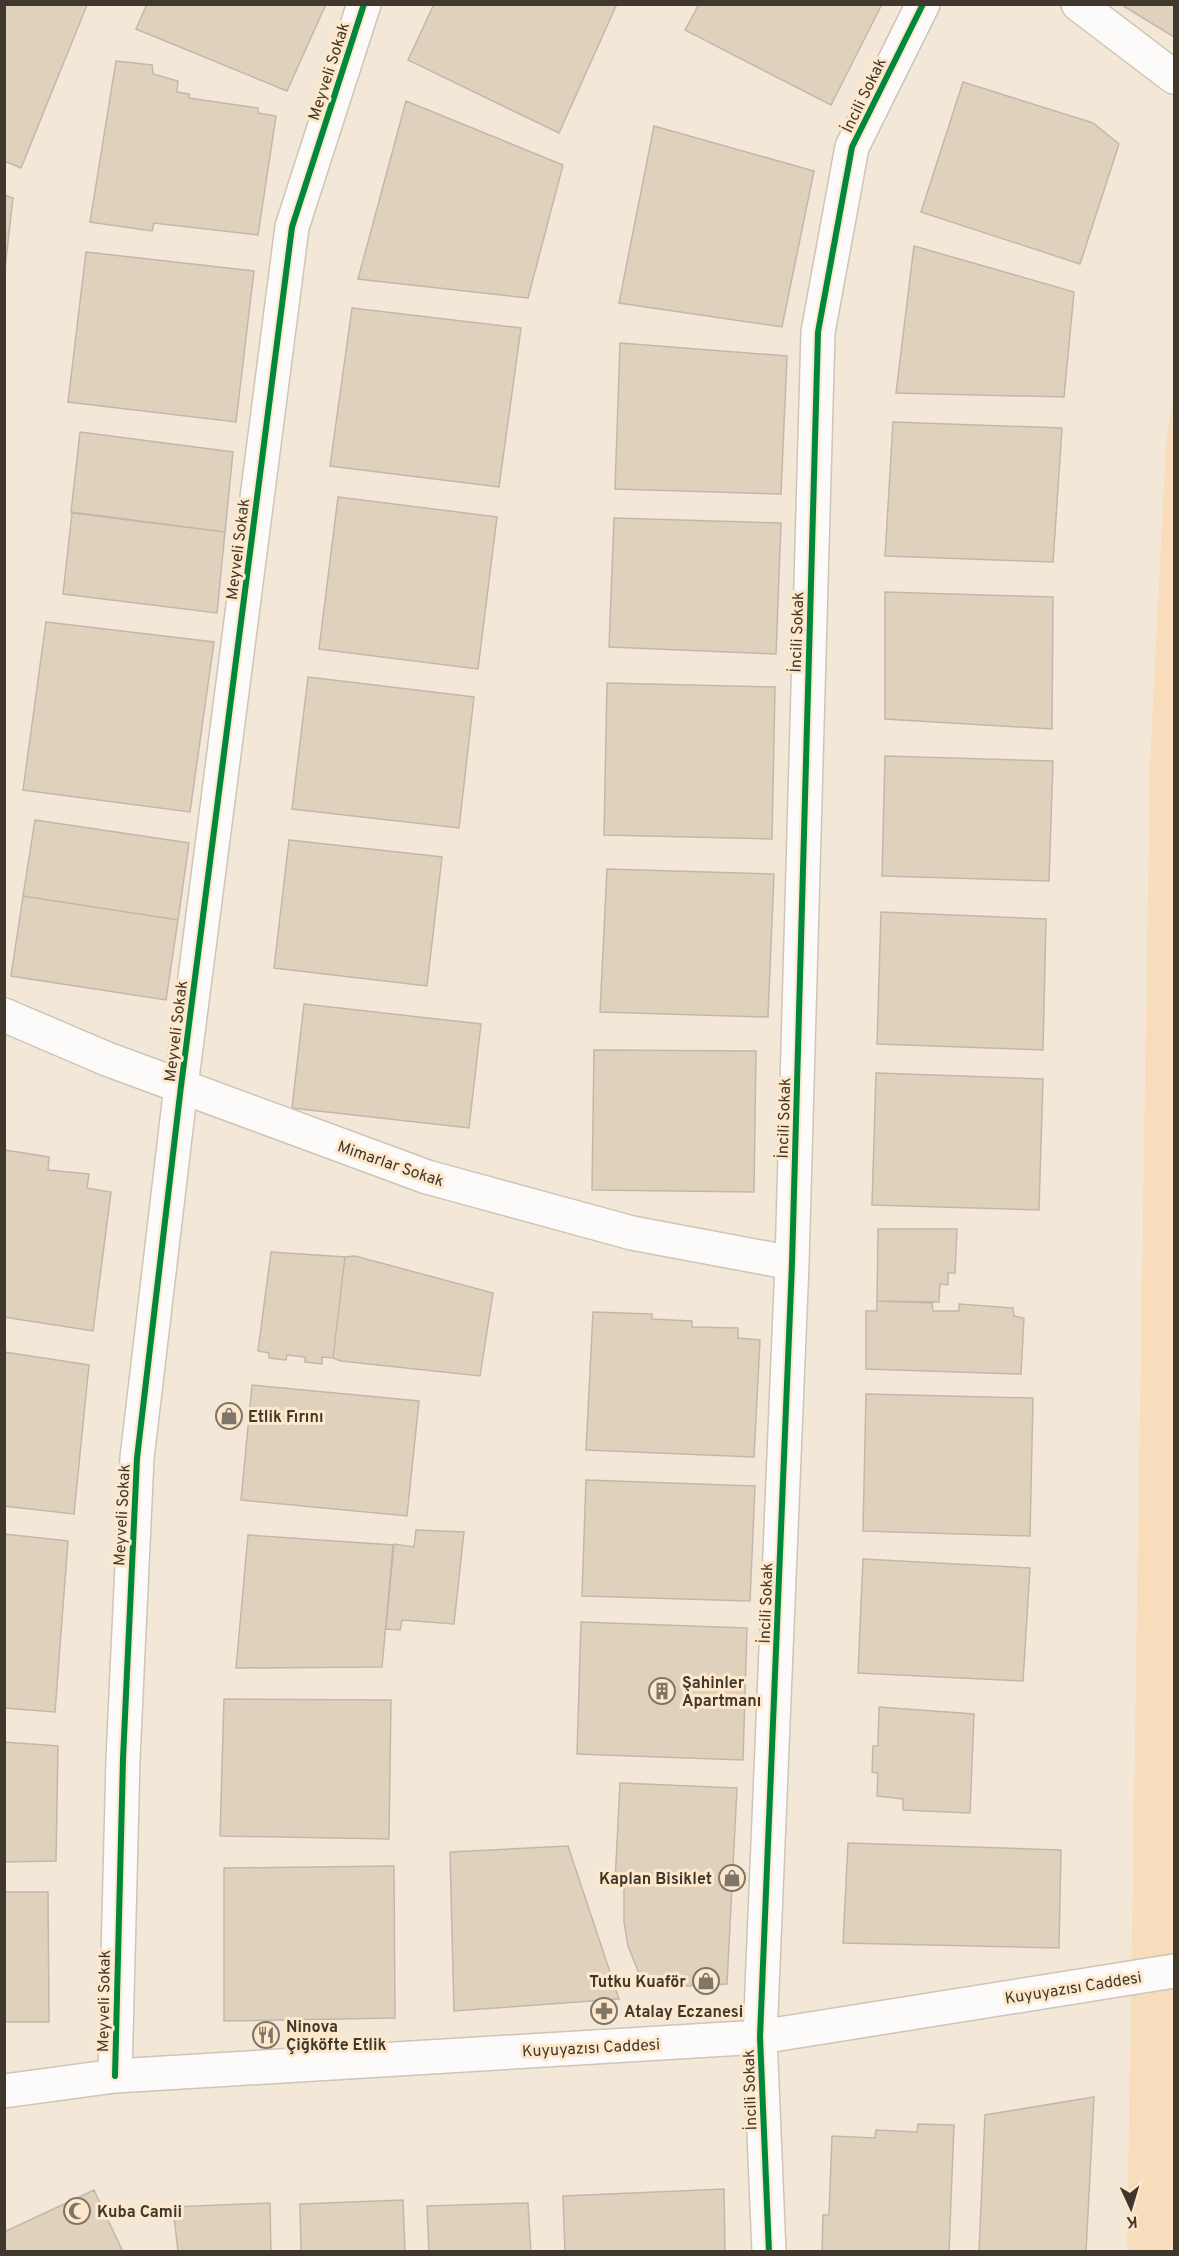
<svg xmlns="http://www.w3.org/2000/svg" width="1179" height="2256" font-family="Overpass,sans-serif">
<rect width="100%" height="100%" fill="#f3e7d7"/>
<path fill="#f7ddbc" d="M 1174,392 L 1174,2251 L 1127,2252 L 1150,762 L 1166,444 Z"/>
<path fill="#e0d1bd" stroke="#c1b8ac" stroke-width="1.5" d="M 4,4 L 87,5 L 21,168 L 4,161 Z
M 147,4 L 326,4 L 287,91 L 136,29 Z
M 434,4 L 613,4 L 616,6 L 559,133 L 408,60 Z
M 699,4 L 882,4 L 831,105 L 685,30 Z
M 1120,4 L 1174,4 L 1174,37 Z
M 116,61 L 152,65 L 153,74 L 178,81 L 177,92 L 189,94 L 189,98 L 258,108 L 258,113 L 276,116 L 258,235 L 154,223 L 152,231 L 90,222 Z
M 963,82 L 1093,123 L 1119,144 L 1080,264 L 921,212 Z
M 406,101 L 563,165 L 528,298 L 358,279 Z
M 654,126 L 814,171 L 782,327 L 619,303 Z
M 4,195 L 13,198 L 4,277 Z
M 914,246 L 1074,292 L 1064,397 L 896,393 Z
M 86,252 L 254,271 L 236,422 L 68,402 Z
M 352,308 L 521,328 L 499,487 L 330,466 Z
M 620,343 L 787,356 L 781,494 L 615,489 Z
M 893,422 L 1062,428 L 1053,562 L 885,556 Z
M 80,432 L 233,452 L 225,532 L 71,512 Z
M 338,497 L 497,517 L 478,669 L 319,649 Z
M 72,513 L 225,532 L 217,613 L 63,594 Z
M 614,518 L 781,523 L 776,654 L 609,647 Z
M 885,592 L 1053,597 L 1052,729 L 885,719 Z
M 46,622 L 214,642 L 190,812 L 23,790 Z
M 308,677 L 474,697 L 459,828 L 292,809 Z
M 607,683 L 775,687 L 772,839 L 604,835 Z
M 885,756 L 1053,761 L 1049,881 L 882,876 Z
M 35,820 L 189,843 L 178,920 L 23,896 Z
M 289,840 L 442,857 L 427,986 L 274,968 Z
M 607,869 L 774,874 L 768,1017 L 600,1012 Z
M 23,896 L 178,920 L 166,1000 L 11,976 Z
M 881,912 L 1046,919 L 1043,1050 L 877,1044 Z
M 304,1004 L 481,1024 L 469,1128 L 292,1108 Z
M 594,1050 L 756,1051 L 754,1192 L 592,1190 Z
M 876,1073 L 1043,1079 L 1039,1210 L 872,1205 Z
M 4,1137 L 5,1150 L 49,1157 L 48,1170 L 89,1174 L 87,1188 L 111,1192 L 93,1331 L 4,1317 Z
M 878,1229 L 957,1229 L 955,1273 L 948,1273 L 948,1285 L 940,1284 L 939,1302 L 877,1301 Z
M 271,1252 L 345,1257 L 333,1358 L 322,1357 L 322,1364 L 305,1362 L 305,1357 L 287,1355 L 286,1360 L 269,1358 L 269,1353 L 258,1351 Z
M 355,1256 L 493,1293 L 480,1376 L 341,1361 L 333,1358 L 345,1257 Z
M 877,1301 L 932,1303 L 933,1311 L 959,1311 L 959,1304 L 1013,1308 L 1014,1316 L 1024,1318 L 1021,1374 L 866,1369 L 866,1311 L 877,1311 Z
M 593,1312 L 652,1314 L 652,1319 L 692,1321 L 692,1327 L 738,1328 L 738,1338 L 760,1340 L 754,1457 L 586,1450 Z
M 4,1352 L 89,1365 L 74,1514 L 4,1506 Z
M 252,1385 L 419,1401 L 407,1516 L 241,1500 Z
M 866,1394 L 1033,1398 L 1030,1536 L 863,1531 Z
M 586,1480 L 755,1486 L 750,1601 L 582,1596 Z
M 416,1530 L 464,1532 L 454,1624 L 402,1620 L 400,1630 L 386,1629 L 394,1544 L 414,1547 Z
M 4,1534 L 68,1541 L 55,1712 L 4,1708 Z
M 248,1535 L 393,1545 L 382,1667 L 236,1668 Z
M 863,1559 L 1030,1568 L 1023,1681 L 858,1673 Z
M 581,1622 L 747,1628 L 743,1760 L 577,1754 Z
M 224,1699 L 391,1700 L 389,1839 L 220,1836 Z
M 879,1707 L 974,1714 L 970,1813 L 903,1810 L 903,1799 L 877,1796 L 878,1773 L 872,1772 L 873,1746 L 878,1746 Z
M 4,1742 L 58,1746 L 56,1861 L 4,1862 Z
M 620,1783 L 737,1788 L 727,1984 L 645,1988 L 628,1946 L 624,1922 L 624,1883 L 615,1882 Z
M 848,1843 L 1061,1850 L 1059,1948 L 843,1943 Z
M 568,1846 L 619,1999 L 454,2011 L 450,1852 Z
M 394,1866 L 395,2018 L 224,2021 L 224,1868 Z
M 4,1892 L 48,1892 L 49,2022 L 4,2022 Z
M 1094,2097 L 1086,2252 L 979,2252 L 985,2115 Z
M 918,2124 L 954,2125 L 949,2252 L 822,2252 L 823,2215 L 829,2215 L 832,2136 L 875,2138 L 876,2130 L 917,2132 Z
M 724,2189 L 725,2252 L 565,2252 L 563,2196 Z
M 94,2190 L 123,2252 L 7,2252 L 4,2247 L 4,2232 Z
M 403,2200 L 405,2252 L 301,2252 L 300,2204 Z
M 270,2203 L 271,2252 L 178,2252 L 173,2207 Z
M 528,2203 L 531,2252 L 429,2252 L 427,2206 Z"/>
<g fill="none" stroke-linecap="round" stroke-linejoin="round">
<defs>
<path id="minor" d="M 1078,4 L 1174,77
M 4,1015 L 107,1059 L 427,1177 L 632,1233 L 792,1263
M 115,2076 L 123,1759 L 137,1458 L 181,1086 L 292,227 L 364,4
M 4,2091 L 115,2076 L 760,2037 L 1174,1971
M 769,2252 L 760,2037 L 792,1263 L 818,332 L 852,147 L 923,4"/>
</defs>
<use href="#minor" stroke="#cec4b8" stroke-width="36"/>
<use href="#minor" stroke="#fdfbf9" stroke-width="33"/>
<defs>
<path id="cycleway" d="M 115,2076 L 123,1759 L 137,1458 L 181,1086 L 292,227 L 364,4
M 769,2252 L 760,2037 L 792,1263 L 818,332 L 852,147 L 923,4"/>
</defs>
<use href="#cycleway" stroke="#fee8cc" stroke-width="10"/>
<use href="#cycleway" stroke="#00873e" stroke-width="6"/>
</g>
<defs>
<symbol id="shop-ring" viewBox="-11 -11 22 22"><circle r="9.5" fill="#fee8cc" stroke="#7f7568" stroke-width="1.5"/><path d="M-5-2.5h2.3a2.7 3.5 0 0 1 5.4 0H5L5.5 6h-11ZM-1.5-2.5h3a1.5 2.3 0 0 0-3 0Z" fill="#7f7568"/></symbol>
<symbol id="building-ring" viewBox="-11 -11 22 22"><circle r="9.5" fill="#fee8cc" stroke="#7f7568" stroke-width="1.5"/><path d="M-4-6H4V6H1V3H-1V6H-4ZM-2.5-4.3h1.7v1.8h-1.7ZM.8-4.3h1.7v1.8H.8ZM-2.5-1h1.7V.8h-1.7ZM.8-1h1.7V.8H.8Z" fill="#7f7568"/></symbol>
<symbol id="pharmacy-ring" viewBox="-11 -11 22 22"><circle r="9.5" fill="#fee8cc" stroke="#7f7568" stroke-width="1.5"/><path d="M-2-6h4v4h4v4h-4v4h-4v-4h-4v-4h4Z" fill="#7f7568"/></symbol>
<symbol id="restaurant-ring" viewBox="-11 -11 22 22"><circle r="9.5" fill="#fee8cc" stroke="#7f7568" stroke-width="1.5"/><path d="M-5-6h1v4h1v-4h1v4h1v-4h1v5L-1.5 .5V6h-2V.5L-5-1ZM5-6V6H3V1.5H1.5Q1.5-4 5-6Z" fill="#7f7568"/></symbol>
<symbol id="mosque-ring" viewBox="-11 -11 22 22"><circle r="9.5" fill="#fee8cc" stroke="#7f7568" stroke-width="1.5"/><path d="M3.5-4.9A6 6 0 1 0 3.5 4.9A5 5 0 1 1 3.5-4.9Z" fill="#7f7568"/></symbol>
</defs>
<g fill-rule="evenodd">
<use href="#shop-ring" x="214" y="1401" width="30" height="30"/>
<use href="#building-ring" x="647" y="1676" width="30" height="30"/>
<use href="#shop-ring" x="717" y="1863" width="30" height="30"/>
<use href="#shop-ring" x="691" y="1966" width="30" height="30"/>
<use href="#pharmacy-ring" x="589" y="1996" width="30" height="30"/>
<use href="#restaurant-ring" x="251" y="2020" width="30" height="30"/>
<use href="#mosque-ring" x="62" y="2196" width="30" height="30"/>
</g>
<g text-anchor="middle" stroke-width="6" stroke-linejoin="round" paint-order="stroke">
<g font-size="16" fill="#40382d" stroke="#fee8cc">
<text transform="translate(328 71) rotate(-72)" y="6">Meyveli Sokak</text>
<text transform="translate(863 95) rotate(-64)" y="6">İncili Sokak</text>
<text transform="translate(237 549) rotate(-83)" y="6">Meyveli Sokak</text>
<text transform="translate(796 632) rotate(-88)" y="6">İncili Sokak</text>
<text transform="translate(175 1031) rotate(-83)" y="6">Meyveli Sokak</text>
<text transform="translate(783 1118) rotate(-88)" y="6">İncili Sokak</text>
<text transform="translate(391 1163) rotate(19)" y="6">Mimarlar Sokak</text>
<text transform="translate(121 1515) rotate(-87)" y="6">Meyveli Sokak</text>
<text transform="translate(765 1603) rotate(-88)" y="6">İncili Sokak</text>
<text transform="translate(1073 1987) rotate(-9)" y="6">Kuyuyazısı Caddesi</text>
<text transform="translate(103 2001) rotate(-89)" y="6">Meyveli Sokak</text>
<text transform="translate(591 2047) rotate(-3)" y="6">Kuyuyazısı Caddesi</text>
<text transform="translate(749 2090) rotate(-92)" y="6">İncili Sokak</text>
</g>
<g font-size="16" font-weight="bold" fill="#40382d" stroke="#fee8cc" text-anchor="start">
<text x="248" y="1422">Etlik Fırını</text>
<text x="682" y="1688">Şahinler<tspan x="682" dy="18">Apartmanı</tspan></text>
<text x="712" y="1884" text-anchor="end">Kaplan Bisiklet</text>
<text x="686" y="1987" text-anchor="end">Tutku Kuaför</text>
<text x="624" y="2017">Atalay Eczanesi</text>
<text x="286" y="2032">Ninova<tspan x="286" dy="18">Çiğköfte Etlik</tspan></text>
<text x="97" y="2217">Kuba Camii</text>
</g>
</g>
<rect width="1179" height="2256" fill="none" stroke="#40382d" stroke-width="12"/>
<g transform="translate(1131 2208) rotate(176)" stroke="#fee8cc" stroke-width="4.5" paint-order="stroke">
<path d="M0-4.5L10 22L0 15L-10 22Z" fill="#40382d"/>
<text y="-9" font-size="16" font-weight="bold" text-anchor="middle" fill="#40382d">K</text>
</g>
</svg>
